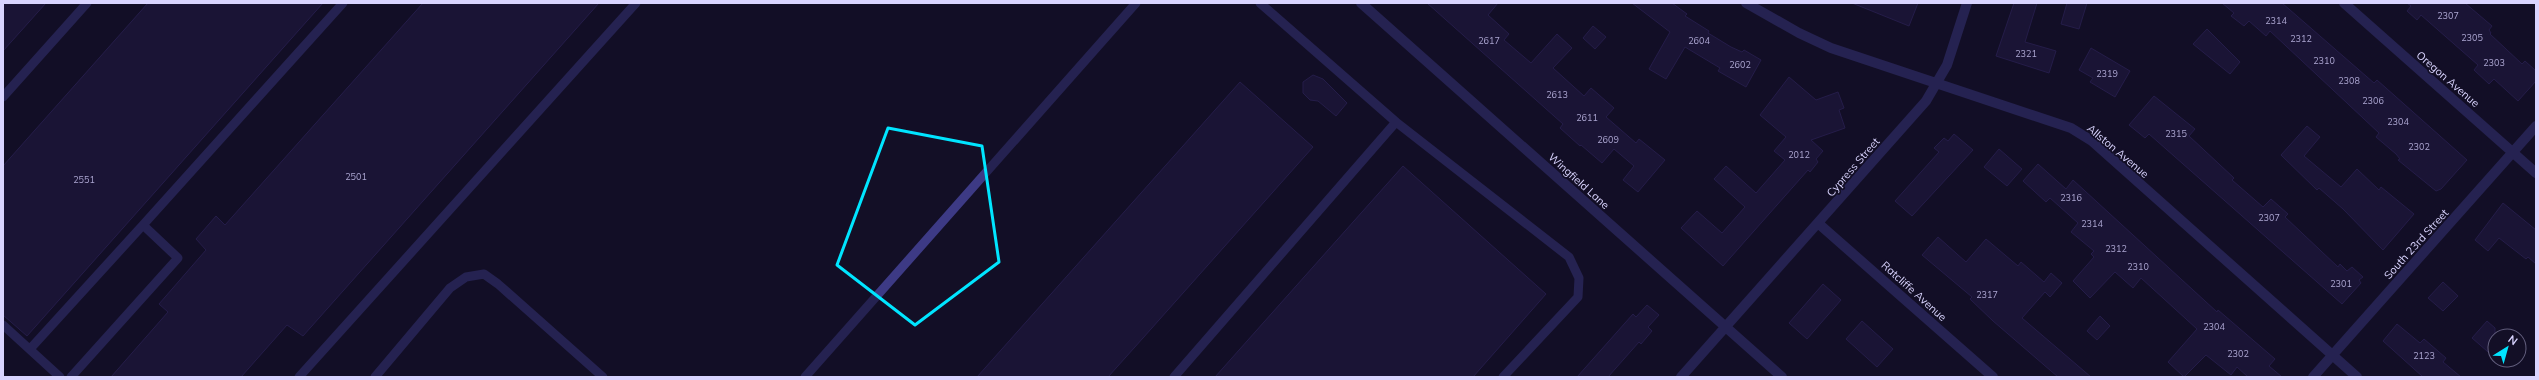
<svg xmlns="http://www.w3.org/2000/svg" width="2539" height="380" font-family="Mulish,sans-serif">
<rect width="100%" height="100%" fill="#130f26"/>
<path fill="#241b47" stroke="#3b2d73" d="M 3,3 L 46,3 L 3,51 Z
M 148,3 L 323,3 L 27,336 L 3,315 L 3,166 Z
M 423,3 L 599,3 L 303,336 L 287,325 L 241,377 L 111,377 L 168,312 L 159,304 L 206,250 L 196,239 L 216,216 L 225,225 Z
M 1427,3 L 1498,3 L 1488,15 L 1509,34 L 1504,40 L 1531,63 L 1557,34 L 1572,48 L 1553,68 L 1584,96 L 1591,88 L 1614,108 L 1606,117 L 1636,143 L 1639,139 L 1665,160 L 1638,192 L 1623,180 L 1634,166 L 1614,149 L 1602,163 L 1581,145 L 1580,146 L 1560,128 L 1563,124 Z
M 1632,3 L 1672,3 L 1687,14 L 1685,16 L 1709,31 L 1708,33 L 1731,47 L 1742,52 L 1744,50 L 1761,60 L 1746,87 L 1718,71 L 1720,68 L 1685,47 L 1666,79 L 1649,69 L 1670,32 Z
M 1852,3 L 1918,3 L 1909,26 Z
M 2014,3 L 2037,3 L 2025,42 L 2056,51 L 2049,73 L 1996,56 Z
M 2067,3 L 2087,3 L 2079,29 L 2061,24 Z
M 2222,3 L 2282,3 L 2374,83 L 2377,80 L 2467,160 L 2441,189 L 2436,191 L 2398,160 L 2400,159 L 2396,154 L 2376,137 L 2379,133 L 2270,31 L 2266,36 L 2249,21 L 2244,26 L 2231,16 L 2234,13 Z
M 2407,3 L 2465,3 L 2492,26 L 2489,30 L 2491,33 L 2490,34 L 2522,64 L 2525,61 L 2536,71 L 2536,81 L 2518,101 L 2494,79 L 2489,84 L 2474,70 L 2478,65 L 2421,15 L 2417,20 L 2407,11 L 2411,6 Z
M 1593,26 L 1606,37 L 1595,49 L 1583,38 Z
M 2207,29 L 2240,62 L 2230,74 L 2193,44 Z
M 2091,48 L 2130,71 L 2115,97 L 2090,82 L 2093,78 L 2079,70 Z
M 1313,75 L 1323,79 L 1347,103 L 1336,116 L 1318,101 L 1310,100 L 1303,93 L 1303,82 Z
M 1789,77 L 1816,100 L 1838,92 L 1844,108 L 1839,110 L 1845,128 L 1811,140 L 1823,151 L 1816,159 L 1818,162 L 1810,172 L 1808,170 L 1723,266 L 1681,228 L 1697,211 L 1722,233 L 1745,207 L 1714,179 L 1726,166 L 1756,193 L 1785,160 L 1774,151 L 1786,137 L 1760,115 Z
M 1240,82 L 1313,147 L 1143,338 L 1108,377 L 977,377 Z
M 2154,96 L 2195,129 L 2189,136 L 2234,178 L 2232,180 L 2263,207 L 2271,199 L 2288,214 L 2285,217 L 2338,267 L 2340,264 L 2347,271 L 2352,267 L 2363,277 L 2359,280 L 2361,283 L 2342,304 L 2149,134 L 2145,138 L 2129,125 Z
M 2307,126 L 2320,137 L 2304,156 L 2341,187 L 2357,169 L 2379,190 L 2381,187 L 2414,214 L 2383,250 L 2343,209 L 2319,188 L 2317,190 L 2281,155 Z
M 1954,134 L 1973,150 L 1912,216 L 1895,201 L 1939,152 L 1934,148 L 1944,138 L 1948,141 Z
M 1999,149 L 2022,169 L 2007,186 L 1984,167 Z
M 2038,164 L 2066,189 L 2073,180 L 2217,312 L 2218,310 L 2275,359 L 2269,366 L 2282,377 L 2248,377 L 2237,367 L 2231,375 L 2206,355 L 2184,377 L 2168,362 L 2197,329 L 2141,278 L 2133,288 L 2115,272 L 2090,298 L 2073,281 L 2094,257 L 2091,254 L 2094,251 L 2071,232 L 2078,223 L 2050,198 L 2046,202 L 2023,181 Z
M 1403,166 L 1546,294 L 1473,377 L 1215,377 Z
M 2503,203 L 2536,230 L 2536,264 L 2528,257 L 2526,259 L 2499,238 L 2488,251 L 2475,240 Z
M 1938,237 L 1966,262 L 1986,239 L 2018,266 L 2021,262 L 2044,282 L 2051,273 L 2062,283 L 2050,297 L 2045,292 L 2022,318 L 2091,377 L 2058,377 L 1993,321 L 1970,299 L 1972,297 L 1922,255 Z
M 2443,282 L 2458,296 L 2443,311 L 2428,298 Z
M 1823,284 L 1841,300 L 1807,339 L 1789,323 Z
M 1647,305 L 1659,315 L 1648,327 L 1652,331 L 1641,344 L 1639,342 L 1608,377 L 1577,377 L 1633,314 L 1636,317 Z
M 2100,316 L 2110,326 L 2097,340 L 2087,331 Z
M 1862,321 L 1893,349 L 1877,367 L 1846,339 Z
M 2487,321 L 2495,328 L 2495,358 L 2472,338 Z
M 2397,324 L 2420,343 L 2424,339 L 2446,358 L 2443,362 L 2461,377 L 2423,377 L 2383,341 Z"/>
<g fill="none" stroke-linecap="round" stroke-linejoin="round">
<path stroke="#3d3a85" stroke-width="9" d="M 1260,3 L 1396,122
M 3,97 L 87,3
M 143,225 L 343,3
M 3,325 L 60,377
M 30,349 L 143,225 L 178,258 L 71,377
M 299,377 L 636,3
M 375,377 L 450,288 L 466,277 L 484,274 L 498,284 L 603,377
M 805,377 L 1136,3
M 1174,377 L 1396,122 L 1569,257 L 1579,278 L 1578,297 L 1503,377"/>
<path stroke="#3d3a85" stroke-width="10" d="M 1361,3 L 1782,377
M 1746,3 L 1799,33 L 1831,48 L 2071,128 L 2092,141 L 2357,377
M 2344,3 L 2536,173
M 1819,224 L 1993,377
M 1681,377 L 1926,101 L 1947,65 L 1967,3
M 2313,377 L 2536,126"/>
</g>
<path d="M0 0H2539V380H0ZM 888,128 L 982,146 L 999,262 L 915,325 L 837,265 Z" fill="#130f26" fill-opacity=".55" fill-rule="evenodd"/>
<path fill="none" stroke="#00e5ff" stroke-width="3" stroke-linejoin="round" d="M 888,128 L 982,146 L 999,262 L 915,325 L 837,265 Z"/>
<g text-anchor="middle" stroke-width="3.5" stroke-linejoin="round" paint-order="stroke">
<g font-size="9" fill="#aca6d1">
<text x="2448" y="19">2307</text>
<text x="2276" y="24">2314</text>
<text x="2472" y="41">2305</text>
<text x="2301" y="42">2312</text>
<text x="1489" y="44">2617</text>
<text x="1699" y="44">2604</text>
<text x="2026" y="57">2321</text>
<text x="2324" y="64">2310</text>
<text x="2494" y="66">2303</text>
<text x="1740" y="68">2602</text>
<text x="2107" y="77">2319</text>
<text x="2349" y="84">2308</text>
<text x="1557" y="98">2613</text>
<text x="2373" y="104">2306</text>
<text x="1587" y="121">2611</text>
<text x="2398" y="125">2304</text>
<text x="2176" y="137">2315</text>
<text x="1608" y="143">2609</text>
<text x="2419" y="150">2302</text>
<text x="1799" y="158">2012</text>
<text x="356" y="180">2501</text>
<text x="84" y="183">2551</text>
<text x="2071" y="201">2316</text>
<text x="2269" y="221">2307</text>
<text x="2092" y="227">2314</text>
<text x="2116" y="252">2312</text>
<text x="2138" y="270">2310</text>
<text x="2341" y="287">2301</text>
<text x="1987" y="298">2317</text>
<text x="2214" y="330">2304</text>
<text x="2238" y="357">2302</text>
<text x="2424" y="359">2123</text>
</g>
<g font-size="11" fill="#d9d4ff" stroke="#130f26">
<text transform="translate(2448 79) rotate(41)" y="4">Oregon Avenue</text>
<text transform="translate(2118 151) rotate(40)" y="4">Allston Avenue</text>
<text transform="translate(1853 167) rotate(-49)" y="4">Cypress Street</text>
<text transform="translate(1579 181) rotate(42)" y="4">Wingfield Lane</text>
<text transform="translate(2416 244) rotate(-48)" y="4">South 23rd Street</text>
<text transform="translate(1914 291) rotate(42)" y="4">Ratcliffe Avenue</text>
</g>
</g>
<rect width="2539" height="380" fill="none" stroke="#d9d4ff" stroke-width="8"/>
<g transform="translate(2507 348) rotate(37)"><circle r="19" fill="#130f26" stroke="#625e7d"/>
<path d="M0-3L7 15L0 10L-7 15Z" fill="#00e5ff"/>
<text y="-6" font-size="11" font-weight="bold" text-anchor="middle" fill="#d9d4ff">N</text>
</g>
</svg>
